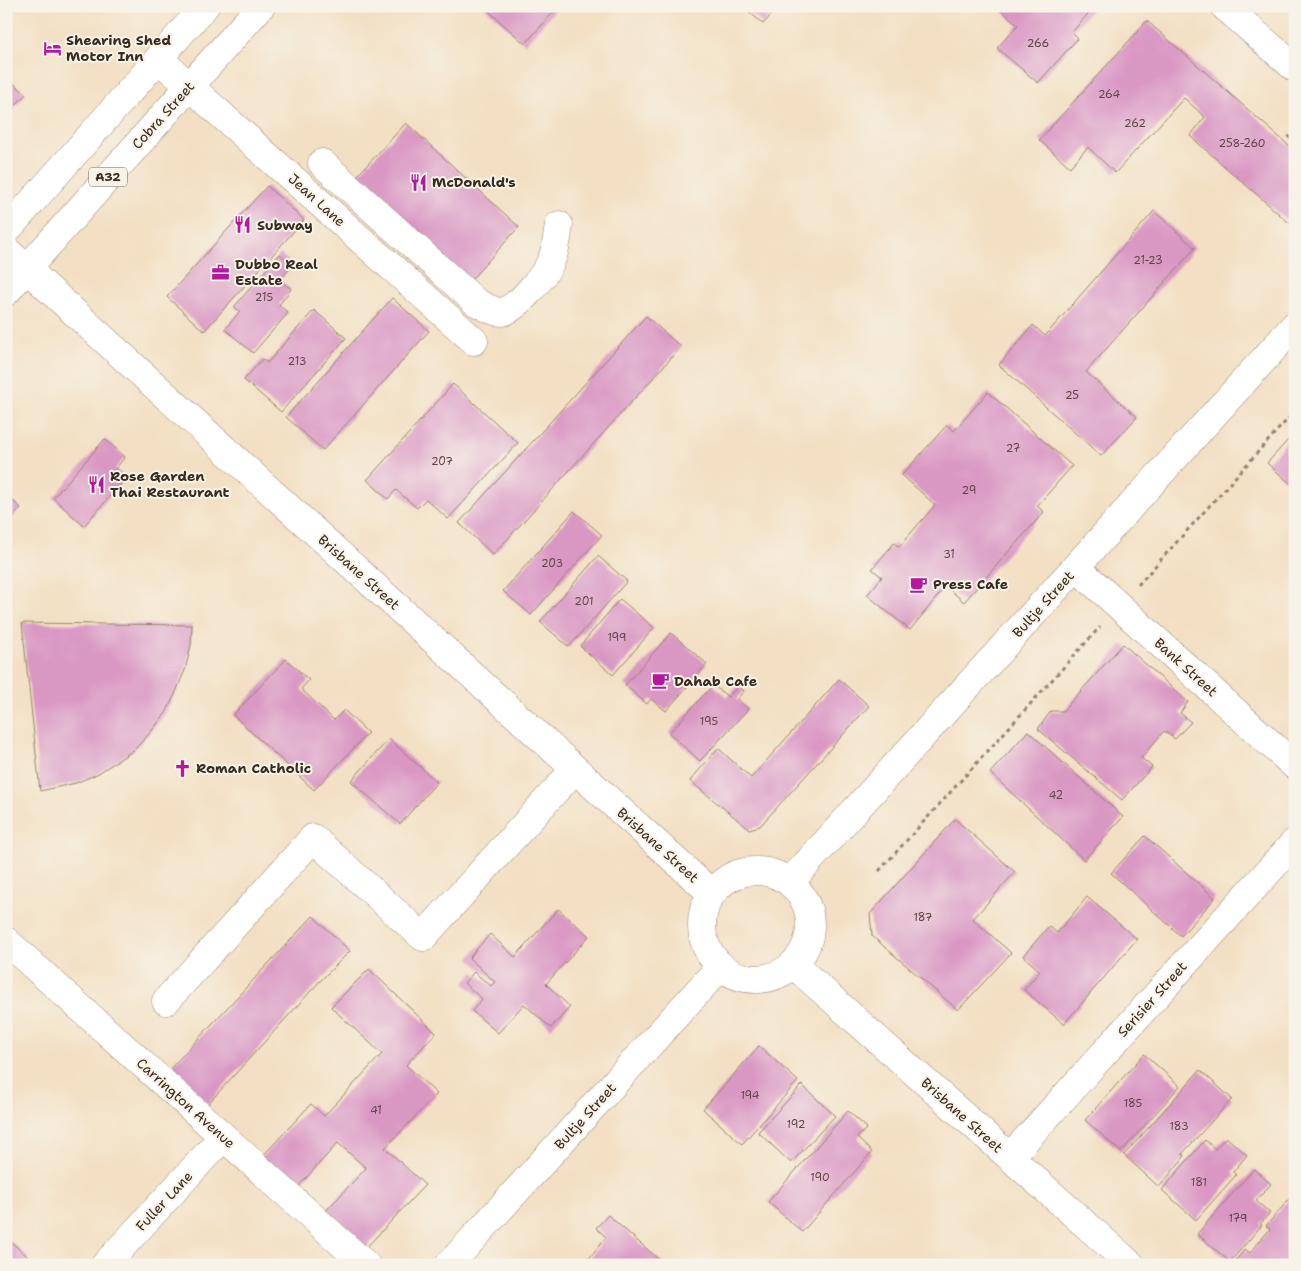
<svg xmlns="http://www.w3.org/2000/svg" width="1301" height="1271" font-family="'Shantell Sans',sans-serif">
<rect width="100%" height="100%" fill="#f7f3e8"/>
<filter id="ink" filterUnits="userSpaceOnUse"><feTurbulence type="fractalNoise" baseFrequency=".02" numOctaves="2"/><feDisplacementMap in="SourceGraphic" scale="10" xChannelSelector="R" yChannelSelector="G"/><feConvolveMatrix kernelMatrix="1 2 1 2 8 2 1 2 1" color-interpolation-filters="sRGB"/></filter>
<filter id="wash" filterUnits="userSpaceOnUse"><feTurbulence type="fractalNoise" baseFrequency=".0096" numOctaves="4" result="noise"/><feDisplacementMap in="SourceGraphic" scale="20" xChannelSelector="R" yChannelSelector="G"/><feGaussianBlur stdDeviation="1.12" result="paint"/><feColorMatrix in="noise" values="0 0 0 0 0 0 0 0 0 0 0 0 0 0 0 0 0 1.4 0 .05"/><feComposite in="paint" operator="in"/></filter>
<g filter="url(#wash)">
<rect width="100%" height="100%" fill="#f3dfc3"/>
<g id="blocks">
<path fill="#d997c4" d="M 483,6 L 559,6 L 525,44 Z
M 743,6 L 779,6 L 763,24 Z
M 996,6 L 1095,6 L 1072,32 L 1078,38 L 1038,83 L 997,48 L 1018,25 Z
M 1147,21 L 1295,151 L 1295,228 L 1190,136 L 1205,117 L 1184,98 L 1115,173 L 1088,147 L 1070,167 L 1039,140 Z
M 6,77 L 26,94 L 6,116 Z
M 406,123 L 519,227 L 468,283 L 355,178 Z
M 267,186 L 304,220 L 204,331 L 167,297 Z
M 1154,211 L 1195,248 L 1086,372 L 1137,417 L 1101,456 L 999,365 L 1033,325 L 1045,336 Z
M 280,254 L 293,265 L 280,280 L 291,289 L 279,305 L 288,313 L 253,353 L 225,329 L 240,311 L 234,307 Z
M 392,298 L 429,331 L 323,450 L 286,417 Z
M 314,310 L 346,338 L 281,412 L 244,380 L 262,359 L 267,363 Z
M 646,316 L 681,347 L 493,555 L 459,523 Z
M 453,384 L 518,443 L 448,519 L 426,499 L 417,508 L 396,490 L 388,499 L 367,480 Z
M 988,392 L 1072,466 L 1037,506 L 1044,512 L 964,602 L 946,586 L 910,630 L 867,595 L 882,577 L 872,569 L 894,543 L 899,547 L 935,505 L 902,475 L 947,425 L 954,431 Z
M 1290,438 L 1295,443 L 1295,488 L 1267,463 Z
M 105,439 L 125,457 L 115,469 L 126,478 L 84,526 L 53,498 Z
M 6,495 L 21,508 L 6,525 Z
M 574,511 L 602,535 L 531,615 L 503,591 Z
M 598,556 L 627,581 L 569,647 L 540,622 Z
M 620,599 L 654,628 L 613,675 L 580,646 Z
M 22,623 L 192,625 L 191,645 L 185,670 L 176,692 L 166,713 L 149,734 L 134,750 L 97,774 L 76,783 L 40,791 Z
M 671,633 L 707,664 L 666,711 L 651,699 L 647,704 L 625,685 Z
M 1123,644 L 1188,702 L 1180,713 L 1191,722 L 1175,739 L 1164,731 L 1141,758 L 1152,767 L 1122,800 L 1038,729 L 1051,711 L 1063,711 Z
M 286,659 L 309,680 L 301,689 L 334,720 L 344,710 L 368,733 L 314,790 L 233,715 Z
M 839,679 L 869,706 L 760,826 L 749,829 L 690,781 L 718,748 L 751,778 Z
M 713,685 L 728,697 L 738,686 L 744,691 L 737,699 L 748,709 L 700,761 L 669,733 Z
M 1028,731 L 1123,817 L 1084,860 L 990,773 Z
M 389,739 L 437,782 L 400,824 L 351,781 Z
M 955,819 L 1015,872 L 973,919 L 1011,953 L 958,1010 L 872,936 L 870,914 Z
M 1145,836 L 1215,898 L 1181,936 L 1111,873 Z
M 1087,897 L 1137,939 L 1064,1024 L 1024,990 L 1040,971 L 1023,956 L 1049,926 L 1057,933 Z
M 558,909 L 589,936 L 546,984 L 570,1007 L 551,1028 L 524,1004 L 498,1033 L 472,1011 L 482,999 L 464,983 L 474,972 L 491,986 L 495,982 L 469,958 L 490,934 L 515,957 Z
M 313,916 L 350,951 L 320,981 L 205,1107 L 167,1072 Z
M 369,969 L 436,1033 L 406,1065 L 437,1094 L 385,1148 L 425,1185 L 361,1253 L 321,1216 L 366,1168 L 338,1143 L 296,1189 L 261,1158 L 311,1104 L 324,1116 L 382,1054 L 331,1007 Z
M 759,1046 L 798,1081 L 742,1144 L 703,1109 Z
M 1144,1054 L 1180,1086 L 1121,1152 L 1085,1120 Z
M 1200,1070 L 1232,1099 L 1182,1154 L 1185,1156 L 1159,1187 L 1124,1155 Z
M 802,1085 L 835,1116 L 791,1163 L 758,1132 Z
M 848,1111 L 867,1128 L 857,1138 L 872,1152 L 802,1232 L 768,1202 Z
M 1226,1137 L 1247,1155 L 1233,1172 L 1236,1175 L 1196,1220 L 1162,1190 L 1205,1140 L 1215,1149 Z
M 1254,1169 L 1271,1184 L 1256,1201 L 1270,1213 L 1260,1224 L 1262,1225 L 1230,1262 L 1197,1234 Z
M 1295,1192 L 1295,1265 L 1232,1265 L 1245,1249 L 1250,1253 L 1270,1229 L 1266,1226 Z
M 608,1215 L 665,1265 L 587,1265 L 587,1261 L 606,1237 L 596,1228 Z
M 6,1237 L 29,1258 L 23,1265 L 6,1265 Z"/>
</g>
</g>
<g filter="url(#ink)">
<use href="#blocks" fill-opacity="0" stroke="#978470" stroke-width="1"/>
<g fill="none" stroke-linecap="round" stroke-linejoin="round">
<defs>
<path id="minor" d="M 1224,6 L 1295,68
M 159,59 L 474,341
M 322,163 L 476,302 C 484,306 493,312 502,312 C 515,311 545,275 550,263 C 556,252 557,237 559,225
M 6,250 L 711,893
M 1076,567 L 1295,766
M702 925a54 54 0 1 1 108 0a54 54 0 1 1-108 0Z
M 790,882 L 1295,325
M 6,941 L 366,1265
M 794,965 L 1131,1265
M 166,1001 L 313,838 L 423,937 L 575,769
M 1010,1157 L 1295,842
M 105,1265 L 223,1137
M 449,1265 L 720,967"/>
<path id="highway" d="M 6,231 L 205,6
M 6,292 L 261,6"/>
</defs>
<use href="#minor" stroke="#978470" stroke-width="29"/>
<use href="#highway" stroke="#978470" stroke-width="29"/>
<path stroke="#978470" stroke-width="3" stroke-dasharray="4 4" stroke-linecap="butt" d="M 1288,136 L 1295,142
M 1138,585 L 1295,411
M 879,871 L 1100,627"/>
<use href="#minor" stroke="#fff" stroke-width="28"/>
<use href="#highway" stroke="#fff" stroke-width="28"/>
</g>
</g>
<defs>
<symbol id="hotel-bare" viewBox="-9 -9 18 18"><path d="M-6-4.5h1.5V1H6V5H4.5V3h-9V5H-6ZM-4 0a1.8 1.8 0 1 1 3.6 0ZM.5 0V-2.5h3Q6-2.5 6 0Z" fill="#b5179e" stroke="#f7f3e8" stroke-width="2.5" paint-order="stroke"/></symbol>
<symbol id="restaurant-bare" viewBox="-9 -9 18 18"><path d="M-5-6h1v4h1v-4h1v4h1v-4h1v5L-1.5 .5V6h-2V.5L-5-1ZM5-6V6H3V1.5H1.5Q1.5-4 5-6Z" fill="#b5179e" stroke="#f7f3e8" stroke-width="2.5" paint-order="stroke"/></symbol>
<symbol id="office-bare" viewBox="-9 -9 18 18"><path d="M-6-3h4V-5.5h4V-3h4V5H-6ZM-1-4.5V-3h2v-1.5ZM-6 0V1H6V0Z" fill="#b5179e" stroke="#f7f3e8" stroke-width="2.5" paint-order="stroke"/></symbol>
<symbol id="cafe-bare" viewBox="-9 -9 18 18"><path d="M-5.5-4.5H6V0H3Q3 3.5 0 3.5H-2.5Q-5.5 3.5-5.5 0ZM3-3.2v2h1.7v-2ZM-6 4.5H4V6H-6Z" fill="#b5179e" stroke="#f7f3e8" stroke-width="2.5" paint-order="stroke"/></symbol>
<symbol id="church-bare" viewBox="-9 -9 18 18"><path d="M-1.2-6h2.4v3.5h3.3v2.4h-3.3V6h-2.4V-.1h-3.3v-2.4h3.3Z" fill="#b5179e" stroke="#f7f3e8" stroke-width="2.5" paint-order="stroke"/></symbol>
</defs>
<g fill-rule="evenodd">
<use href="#hotel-bare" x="40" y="36" width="25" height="25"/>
<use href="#restaurant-bare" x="406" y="170" width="25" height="25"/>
<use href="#restaurant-bare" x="230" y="212" width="25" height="25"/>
<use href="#office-bare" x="208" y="260" width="25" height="25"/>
<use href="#restaurant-bare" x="84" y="472" width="25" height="25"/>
<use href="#cafe-bare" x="906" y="572" width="25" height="25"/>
<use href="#cafe-bare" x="648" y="668" width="25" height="25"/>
<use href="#church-bare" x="170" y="756" width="25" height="25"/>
</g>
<g text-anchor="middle" stroke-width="4" stroke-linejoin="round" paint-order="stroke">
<g font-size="11" fill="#624548">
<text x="1038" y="47">266</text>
<text x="1109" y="98">264</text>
<text x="1135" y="127">262</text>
<text x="1242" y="147">258-260</text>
<text x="1148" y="264">21-23</text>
<text x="264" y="301">215</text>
<text x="297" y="365">213</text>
<text x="1072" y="399">25</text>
<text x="1013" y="452">27</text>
<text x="442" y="465">207</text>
<text x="969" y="494">29</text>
<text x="949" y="558">31</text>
<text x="552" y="567">203</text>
<text x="584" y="605">201</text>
<text x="617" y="641">199</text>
<text x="709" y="725">195</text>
<text x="1056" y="799">42</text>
<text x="923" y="921">187</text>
<text x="750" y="1099">194</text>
<text x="1133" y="1107">185</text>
<text x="376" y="1114">41</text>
<text x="796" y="1128">192</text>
<text x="1179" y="1130">183</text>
<text x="820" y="1181">190</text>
<text x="1199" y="1186">181</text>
<text x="1238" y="1222">179</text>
</g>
<rect fill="#f7f3e8" stroke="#73665b" stroke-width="1" x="89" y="167.5" width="38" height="19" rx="4"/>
<g font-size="12" font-weight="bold" fill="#3b2a1e">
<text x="108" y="181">A32</text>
</g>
<g font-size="14" font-weight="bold" fill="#3b2a1e" stroke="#f7f3e8" text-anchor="start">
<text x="66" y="45">Shearing Shed<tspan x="66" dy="16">Motor Inn</tspan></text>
<text x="432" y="187">McDonald's</text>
<text x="257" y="230">Subway</text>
<text x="235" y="269">Dubbo Real<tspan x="235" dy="16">Estate</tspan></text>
<text x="110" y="481">Rose Garden<tspan x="110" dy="16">Thai Restaurant</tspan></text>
<text x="933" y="589">Press Cafe</text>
<text x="674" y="686">Dahab Cafe</text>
<text x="196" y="773">Roman Catholic</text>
</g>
<g font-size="14" fill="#3b2a1e" stroke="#f7f3e8">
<text transform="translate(163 115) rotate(-48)" y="5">Cobra Street</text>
<text transform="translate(317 200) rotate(42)" y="5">Jean Lane</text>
<text transform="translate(359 572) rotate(42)" y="5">Brisbane Street</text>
<text transform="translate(1043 604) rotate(-48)" y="5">Bultje Street</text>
<text transform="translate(1186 667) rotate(42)" y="5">Bank Street</text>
<text transform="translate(658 845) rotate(42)" y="5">Brisbane Street</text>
<text transform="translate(1152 999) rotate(-48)" y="5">Serisier Street</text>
<text transform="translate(186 1103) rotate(42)" y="5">Carrington Avenue</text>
<text transform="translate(962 1115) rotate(42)" y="5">Brisbane Street</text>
<text transform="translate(585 1116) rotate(-48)" y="5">Bultje Street</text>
<text transform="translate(164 1201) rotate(-47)" y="5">Fuller Lane</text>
</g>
</g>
<rect width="1301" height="1271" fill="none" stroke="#f7f3e8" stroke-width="25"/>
</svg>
